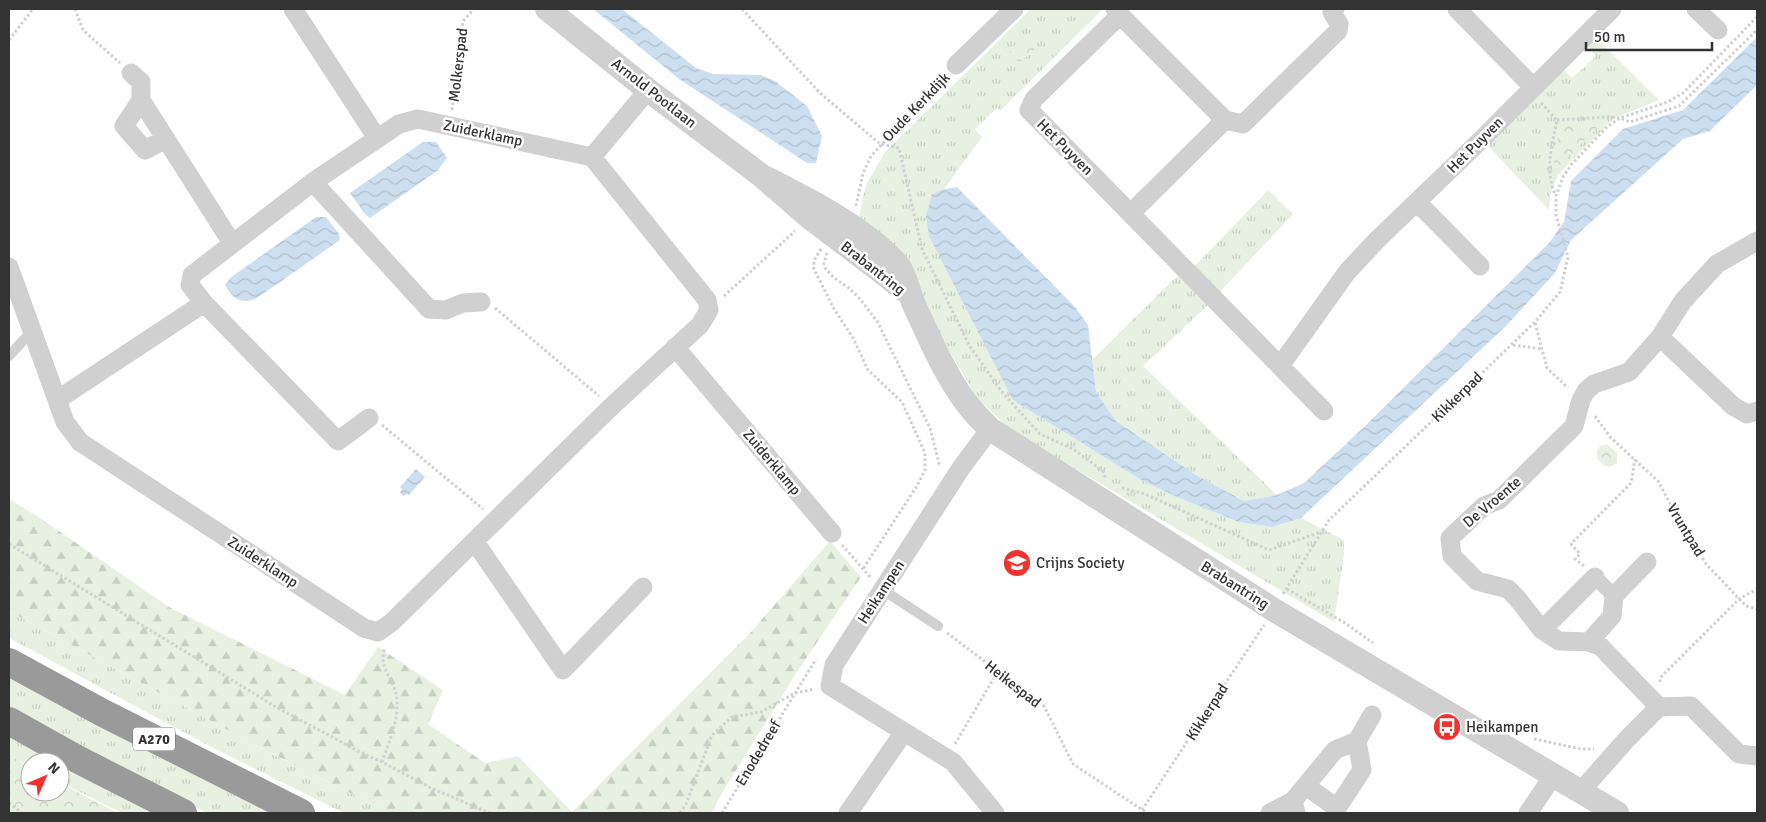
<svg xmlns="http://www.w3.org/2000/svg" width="1766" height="822" font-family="Signika,sans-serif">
<defs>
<pattern id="grass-tufts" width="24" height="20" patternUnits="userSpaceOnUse" patternTransform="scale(1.25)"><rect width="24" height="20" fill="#e7f0e1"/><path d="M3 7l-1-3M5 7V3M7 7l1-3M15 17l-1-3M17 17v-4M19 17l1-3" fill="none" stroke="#c7cec2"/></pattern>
<pattern id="forest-firs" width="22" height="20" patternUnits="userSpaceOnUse" patternTransform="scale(1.25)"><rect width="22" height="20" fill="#e7f0e1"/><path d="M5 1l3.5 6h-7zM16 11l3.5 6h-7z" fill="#c7cec2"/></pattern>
<pattern id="park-crowns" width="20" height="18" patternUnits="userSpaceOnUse" patternTransform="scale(1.25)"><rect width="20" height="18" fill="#e7f0e1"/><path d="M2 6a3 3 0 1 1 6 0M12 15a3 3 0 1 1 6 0" fill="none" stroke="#c7cec2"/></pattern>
<pattern id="water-waves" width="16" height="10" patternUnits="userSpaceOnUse" patternTransform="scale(1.25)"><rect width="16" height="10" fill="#ccdff0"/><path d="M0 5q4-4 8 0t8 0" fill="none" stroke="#b0c0ce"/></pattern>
</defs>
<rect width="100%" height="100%" fill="#fff"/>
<path fill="url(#grass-tufts)" d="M 1031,9 L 1101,9 L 1101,11 L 1000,111 L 997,108 L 975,129 L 982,137 L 944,189 L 932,194 L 1013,400 L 1141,480 L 1179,498 L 1239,522 L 1272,527 L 1301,518 L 1344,540 L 1344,555 L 1334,622 L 1010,430 L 978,399 L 925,311 L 854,222 L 859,215 L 866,185 L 885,152 Z
M 1595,37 L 1659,100 L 1617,117 L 1611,121 L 1558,175 L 1550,195 L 1549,210 L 1487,145 L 1563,69 L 1572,78 L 1596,56 L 1588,46 Z
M 1268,190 L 1293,214 L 1204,309 L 1143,366 L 1277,495 L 1244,501 L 1196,475 L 1116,421 L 1096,392 L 1092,360 L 1174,279 L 1198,263 Z
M 9,611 L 255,745 L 390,813 L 344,813 L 213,748 L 9,638 Z
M 9,669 L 281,813 L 207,813 L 9,708 Z
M 9,737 L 55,762 L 30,762 L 30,766 L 9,756 Z
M 60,765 L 152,813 L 122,813 L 60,782 Z"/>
<path fill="url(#forest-firs)" d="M 9,499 L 37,516 L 169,607 L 345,695 L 378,647 L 443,690 L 428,724 L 485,763 L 518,756 L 572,812 L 751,632 L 830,541 L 861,577 L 795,675 L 722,793 L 712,813 L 390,813 L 255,745 L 9,611 Z"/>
<path fill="url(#park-crowns)" d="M 1028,37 L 1037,47 L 1019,63 L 1009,52 Z
M 1604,121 L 1552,173 L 1561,122 Z
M 1607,444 L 1617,453 L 1617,463 L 1610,467 L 1603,465 L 1597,458 L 1597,451 L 1600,446 Z
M 9,755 L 30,767 L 30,792 L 60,792 L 60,783 L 118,813 L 9,813 Z"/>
<path fill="#e7f0e1" d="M 1522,122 L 1545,145 L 1537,153 L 1514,129 Z"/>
<path fill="url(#water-waves)" d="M 593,9 L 622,9 L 696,68 L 713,74 L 761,75 L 775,81 L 807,106 L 822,136 L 816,163 L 807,163 L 679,79 Z
M 1757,37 L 1757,85 L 1710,131 L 1683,139 L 1571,240 L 1555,273 L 1507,325 L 1301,518 L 1272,527 L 1239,522 L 1179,498 L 1141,480 L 1013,400 L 929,236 L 926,216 L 932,194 L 944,189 L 957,187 L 1075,307 L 1088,325 L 1096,392 L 1116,421 L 1196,475 L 1244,501 L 1277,495 L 1304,483 L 1363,428 L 1549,243 L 1564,222 L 1571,181 L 1623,129 L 1683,110 Z
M 423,142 L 436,142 L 447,158 L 437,171 L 370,218 L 364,213 L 350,193 Z
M 316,217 L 326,217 L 339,234 L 340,240 L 257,298 C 241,305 233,299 225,285 L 230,278 Z
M 416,469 L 425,477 L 409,495 L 407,494 L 403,496 L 400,492 L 402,489 L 400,487 Z"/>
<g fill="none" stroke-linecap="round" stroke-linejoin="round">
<path stroke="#d0d0d0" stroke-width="3" stroke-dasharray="2.5 2.5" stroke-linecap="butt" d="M 75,9 L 83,30 L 120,63
M 742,9 L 820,93 L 880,144 L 899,148 L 922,249 L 969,345 L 1001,391 L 1040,434 L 1073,449 L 1103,471 L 1106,479
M 9,40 L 33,9
M 1541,103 L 1557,120 C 1552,146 1544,171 1556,196
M 452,110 L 463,21 L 474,9
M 1557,120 L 1608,117 L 1620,118 L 1630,122 L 1679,106 L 1757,30
M 856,206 L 863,173 L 871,156 L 945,77
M 821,249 L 815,259 L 813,267 L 834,309 L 853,338 L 868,370 L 902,402 L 925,453 L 925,470 L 917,486 L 863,569
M 827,253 L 824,263 L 825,268 L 833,277 L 849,288 L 860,299 L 877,321 L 930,428 L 940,467
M 724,296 L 795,231
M 495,308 L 599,396
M 1535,323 L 1547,368 L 1568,388
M 1513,345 L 1542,349
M 1595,416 L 1611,438 L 1658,481 L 1681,524 L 1706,564 L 1746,606 L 1757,609
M 382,425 L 483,509
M 1122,488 L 1145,494 L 1269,550 L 1321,532
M 9,544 L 276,707 L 360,752 L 382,762 L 431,788 L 490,813
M 842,545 L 871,578
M 1584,566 L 1575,559 L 1580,554 L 1571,544 L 1631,483 L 1635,459
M 1287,589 L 1345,623 L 1373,643
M 1283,594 L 1329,520 L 1535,322 L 1560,292 L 1568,257 L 1556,215 L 1556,196 L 1563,177 L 1571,165 L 1607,127 L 1620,118 L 1668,102 L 1683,93 L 1757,17
M 947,633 L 1044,706 L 1073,764 L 1147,813
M 1660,682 L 1660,678 L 1739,599 L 1757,589
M 1534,739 L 1581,749 L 1594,749
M 955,744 L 998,671
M 382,762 C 389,742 401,715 396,694 C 392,676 378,668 385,647
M 9,803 L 22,813
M 1142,810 L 1264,625
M 680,813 L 686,804 L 712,735 L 732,717 L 761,712 L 795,693 L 815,689
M 722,813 L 816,659"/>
<path stroke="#d0d0d0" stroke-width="10" d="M 9,356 L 31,332
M 883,590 L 938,626"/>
<path stroke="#d0d0d0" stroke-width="15" d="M 1595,577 L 1614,596"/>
<path stroke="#d0d0d0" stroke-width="19" d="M 293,9 L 377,138
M 1115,9 L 1120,15 L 1034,99 L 1029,110 L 1324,411
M 1457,9 L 1533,87
M 1696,9 L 1718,30
M 1120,15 L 1225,120
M 956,65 L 1014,9
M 131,73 L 141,82 L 141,100 L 124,126 L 145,150 L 166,139
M 141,100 L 232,243
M 313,182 L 429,309 L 446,310 L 463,303 L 481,302
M 1417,202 L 1480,266
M 1131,213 L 1225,120 L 1243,124 L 1338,31 L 1339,24 L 1332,12 L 1335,9
M 9,267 L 65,422 L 80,442 L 364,628 L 378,632 L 392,622 L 612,406 L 700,325 L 709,310 L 707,300 L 592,157 L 648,90
M 1660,337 L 1733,406 L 1747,414 L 1757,411
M 675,347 L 832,533
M 1280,366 L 1347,272 L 1376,241 L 1483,138 L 1612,9
M 57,400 L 204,303
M 369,418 L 338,441 L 204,303 L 190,285 L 192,275 L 313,182 L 399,124 L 418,119 L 592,157
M 990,429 L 961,468 L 834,665 L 830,686 L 953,762 L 995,813
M 475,542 L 563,670 L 643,587
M 1542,630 L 1595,577
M 1589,642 L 1612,616 L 1614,596 L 1647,562
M 1659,707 L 1691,706 L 1739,754 L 1757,756
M 1306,786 L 1337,808 L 1362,770 L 1357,741
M 1581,791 L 1627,739 L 1659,707 L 1600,646 L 1589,642 L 1559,641 L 1542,630 L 1517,598 L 1508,589 L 1477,581 L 1452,556 L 1450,538 L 1484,506 L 1499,500 L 1574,426 L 1581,400 L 1586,391 L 1594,384 L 1629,372 L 1660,337 L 1683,301 L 1717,264 L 1757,241
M 848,813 L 904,732
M 1270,813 L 1293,801
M 1296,813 L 1293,801 L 1335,750 L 1357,741 L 1372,715
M 1528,813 L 1553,776"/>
<path stroke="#d0d0d0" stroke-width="24" d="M 547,9 L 648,90 L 762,176 L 809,217 L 879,270 L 904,290
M 762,176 C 802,196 841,216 876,244 C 884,251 894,259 900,268 C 907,280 909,294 915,307 C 931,341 947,380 972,410 C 977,416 984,423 990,429 L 1274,610 L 1617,813"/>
<path stroke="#9a9a9a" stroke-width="28" d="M 9,662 L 103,713 L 301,813
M 9,721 L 77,759 L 183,813"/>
</g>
<defs>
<symbol id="school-disc" viewBox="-11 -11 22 22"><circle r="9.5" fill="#f1322d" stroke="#fff"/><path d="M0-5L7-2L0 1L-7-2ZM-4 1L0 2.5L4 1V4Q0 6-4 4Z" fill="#fff"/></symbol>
<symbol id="bus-disc" viewBox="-11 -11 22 22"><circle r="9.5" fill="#f1322d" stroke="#fff"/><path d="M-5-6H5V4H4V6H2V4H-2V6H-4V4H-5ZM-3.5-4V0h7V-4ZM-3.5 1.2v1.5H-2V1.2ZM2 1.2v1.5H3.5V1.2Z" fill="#fff"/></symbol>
</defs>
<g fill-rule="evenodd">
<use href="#school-disc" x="1001" y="547" width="32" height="32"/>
<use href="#bus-disc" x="1431" y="711" width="32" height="32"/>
</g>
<g text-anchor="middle" stroke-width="5" stroke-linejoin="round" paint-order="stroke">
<rect fill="#fff" stroke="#707070" stroke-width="1" x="133" y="727.5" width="42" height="23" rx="4"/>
<g font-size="14" font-weight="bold" fill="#333">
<text x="154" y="744">A270</text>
</g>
<g font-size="15" fill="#333" stroke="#fff">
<text transform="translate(458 65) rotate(-83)" y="5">Molkerspad</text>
<text transform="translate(654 93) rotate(38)" y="5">Arnold Pootlaan</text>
<text transform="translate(916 107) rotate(-46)" y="5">Oude Kerkdijk</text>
<text transform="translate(483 133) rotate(12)" y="5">Zuiderklamp</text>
<text transform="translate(1475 145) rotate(-45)" y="5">Het Puyven</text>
<text transform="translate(1065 147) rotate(45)" y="5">Het Puyven</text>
<text transform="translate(873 268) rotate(38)" y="5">Brabantring</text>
<text transform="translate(1457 397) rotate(-44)" y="5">Kikkerpad</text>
<text transform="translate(772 462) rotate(50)" y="5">Zuiderklamp</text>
<text transform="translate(1492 502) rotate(-40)" y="5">De Vroente</text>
<text transform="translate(1686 530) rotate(59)" y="5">Vruntpad</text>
<text transform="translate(263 562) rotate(33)" y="5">Zuiderklamp</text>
<text transform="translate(1235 585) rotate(32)" y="5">Brabantring</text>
<text transform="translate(881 592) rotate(-57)" y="5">Heikampen</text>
<text transform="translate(1013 684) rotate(38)" y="5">Heikespad</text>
<text transform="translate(1207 712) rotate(-57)" y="5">Kikkerpad</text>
<text transform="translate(758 753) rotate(-59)" y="5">Enodedreef</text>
</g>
<g font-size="15" fill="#333" stroke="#fff" text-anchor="start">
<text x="1036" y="568">Crijns Society</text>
<text x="1466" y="732">Heikampen</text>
</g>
</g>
<rect width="1766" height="822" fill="none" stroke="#333333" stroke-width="20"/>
<g transform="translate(45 777) rotate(45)"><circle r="24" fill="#ffffff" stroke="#adadad"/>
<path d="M0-4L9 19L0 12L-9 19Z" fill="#f1322d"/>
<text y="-8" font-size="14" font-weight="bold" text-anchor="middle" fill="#333333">N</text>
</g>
<path d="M1586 42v8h126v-8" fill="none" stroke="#333333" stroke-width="2.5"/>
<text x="1594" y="42" font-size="15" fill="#333333" stroke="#ffffff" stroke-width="4" paint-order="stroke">50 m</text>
</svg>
